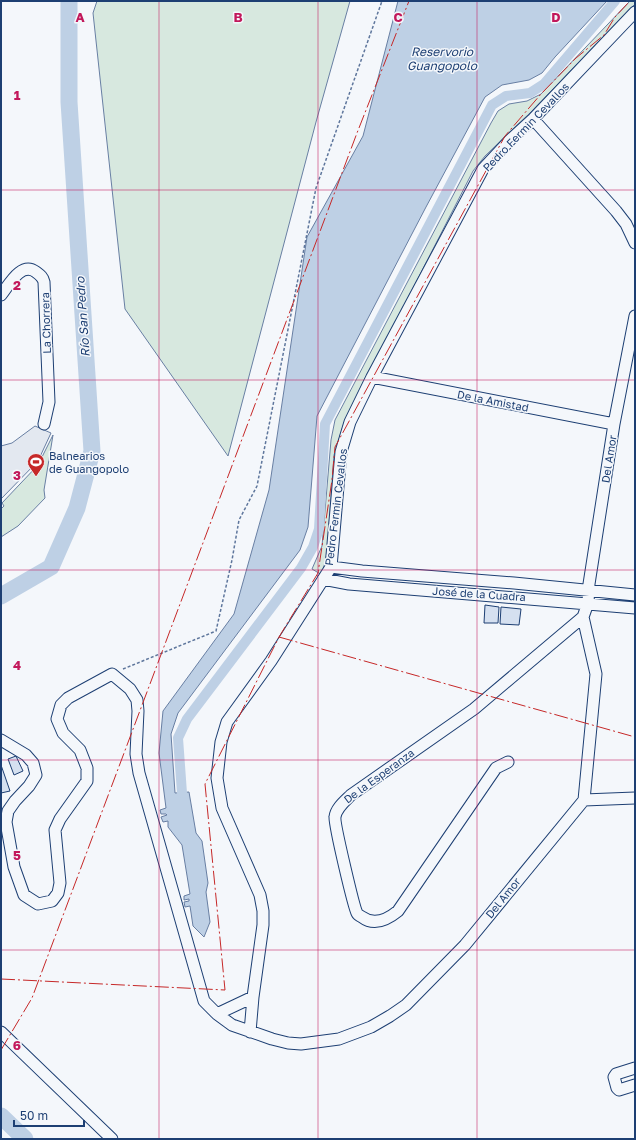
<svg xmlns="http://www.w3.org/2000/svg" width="636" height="1140" font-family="'Golos Text',sans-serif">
<rect width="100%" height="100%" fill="#f4f7fb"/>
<path fill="#d7e8df" stroke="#687fa3" d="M 97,1 L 350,1 L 316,122 L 228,456 L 125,309 L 93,13 Z
M 630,1 L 635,1 L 635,4 L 531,112 L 485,156 L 473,171 L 344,423 L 334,455 L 327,553 L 322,575 L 312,569 L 322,546 L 331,440 L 335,420 L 491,123 L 498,111 L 509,104 L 527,101 L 541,94 Z
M 53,435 L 44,490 L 45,498 L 18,526 L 1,537 L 1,509 L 4,506 L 2,503 L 38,465 Z"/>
<path fill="#e3e8f0" stroke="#687fa3" d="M 35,426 L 51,433 L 38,461 L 1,499 L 1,446 L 12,443 Z"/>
<path fill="#bed0e5" stroke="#687fa3" d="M 398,1 L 607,1 L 555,57 L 542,73 L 529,80 L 502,85 L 485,97 L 426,207 L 317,416 L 308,527 L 300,550 L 178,713 L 171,734 L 175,793 L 189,792 L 196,833 L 202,841 L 208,883 L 206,892 L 210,922 L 204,937 L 193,926 L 190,906 L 185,907 L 184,902 L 189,901 L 189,899 L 184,900 L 184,896 L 190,894 L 182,845 L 168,827 L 168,821 L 163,822 L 161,817 L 167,815 L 166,814 L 161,814 L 160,810 L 166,808 L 159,753 L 163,711 L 234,614 L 269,490 L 307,237 L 363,136 Z"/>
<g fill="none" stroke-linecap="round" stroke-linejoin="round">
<path stroke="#bed0e5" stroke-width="10" d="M 182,793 L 178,738 L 187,719 L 301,568 L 313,547 L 319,529 L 325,424 L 492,105 L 506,96 L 530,93 L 544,84 L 615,1"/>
<path stroke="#bed0e5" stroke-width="17" d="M 1,596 L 51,567 L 77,508 L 92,451 L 69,102 L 69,1
M 1,1116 L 25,1139"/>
</g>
<path fill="#d5e0f0" stroke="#1d3f73" d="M 485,605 L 499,607 L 498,623 L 484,623 Z
M 501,607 L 521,609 L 519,625 L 500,624 Z
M 16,756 L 23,771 L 14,775 L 8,759 Z
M 1,765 L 10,791 L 1,793 Z"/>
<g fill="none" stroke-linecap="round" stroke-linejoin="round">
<defs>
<path id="minor" d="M 533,119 L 616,211 L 626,224 L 635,243
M 1,295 C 9,285 21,261 36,272 C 40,275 43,277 44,282 L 49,402 L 44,424
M 372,377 L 614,424
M 331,567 L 362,571 L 514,583 L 635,595
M 323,579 L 349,584 L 635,608
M 1,740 L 26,755 L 33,763 L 36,775 L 29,786 L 15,801 L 8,811 L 6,822 L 14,867 L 24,895 L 38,904 L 52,901 L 58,893 L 60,883 L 55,830 L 60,819 L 87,781 L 87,768 L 80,750 L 63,733 L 57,719 L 61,705 L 68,698 L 112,674 L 130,689 L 137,700 L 138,711 L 136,754 L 139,773 L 204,1001 L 217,1014 L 232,1025 L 272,1039 L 288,1043 L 301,1044 L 339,1039 L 371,1027 L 390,1016 L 406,1005 L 465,945 L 584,800 L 596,674 L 583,617
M 508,762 L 496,768 L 398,911 C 387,920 374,926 362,917 C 360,916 358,915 357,913 C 354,908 334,824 335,817 C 336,808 345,801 351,795 L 474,709 L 583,617 L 588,603 L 589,584 L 614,424 L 635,316
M 584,800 L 635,798
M 217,1014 L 253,997
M 1,1032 L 112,1139
M 250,1032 L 253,997 L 263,925 L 263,911 L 260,895 L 222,808 L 217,778 L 221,742 L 227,722 L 271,661 L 331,567 L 341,452 L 350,422 L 372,377 L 483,169 L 510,140 L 533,119 L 635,12
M 635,1068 L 616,1074 L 614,1077 L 617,1088 L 619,1090 L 635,1085"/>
</defs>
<use href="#minor" stroke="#1d3f73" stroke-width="13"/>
<path stroke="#5e769c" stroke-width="1.5" stroke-dasharray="3 2" stroke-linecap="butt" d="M 123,669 L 216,631 L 232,560 L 239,520 L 257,486 L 316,188 L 382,1"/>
<use href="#minor" stroke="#f4f7fb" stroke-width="11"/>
<path stroke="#c62828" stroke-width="1" stroke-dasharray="14 3 2 3" stroke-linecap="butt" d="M 279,637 L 635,737
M 1,979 L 225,990 L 205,784 L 279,637 L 318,573 L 332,480 L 335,447 L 505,136 L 541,94 L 576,58 L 604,35 L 615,17 L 630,1
M 1,1050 L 32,998 L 357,133 L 409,1"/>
</g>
<path fill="none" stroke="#c2185b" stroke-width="1" stroke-opacity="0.55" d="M 159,1 L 159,1139M 318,1 L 318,1139M 477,1 L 477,1139M 1,190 L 635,190M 1,380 L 635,380M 1,570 L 635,570M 1,760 L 635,760M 1,950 L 635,950"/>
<defs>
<symbol id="stadium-pin" viewBox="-11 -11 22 30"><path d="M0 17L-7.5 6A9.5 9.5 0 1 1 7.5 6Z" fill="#c62828" stroke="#f4f7fb"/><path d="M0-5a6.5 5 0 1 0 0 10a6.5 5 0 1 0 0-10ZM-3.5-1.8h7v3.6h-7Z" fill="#fff"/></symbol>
</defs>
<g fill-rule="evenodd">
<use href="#stadium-pin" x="26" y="452" width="20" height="27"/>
</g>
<g text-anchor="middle" stroke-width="3" stroke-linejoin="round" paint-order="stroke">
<g font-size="11" fill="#1d3f73" stroke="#f4f7fb">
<text transform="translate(526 127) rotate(-46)" y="4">Pedro Fermin Cevallos</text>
<text transform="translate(46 323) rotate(-92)" y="4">La Chorrera</text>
<text transform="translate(493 401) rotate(11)" y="4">De la Amistad</text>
<text transform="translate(609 459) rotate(-81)" y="4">Del Amor</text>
<text transform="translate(336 507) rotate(-83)" y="4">Pedro Fermin Cevallos</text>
<text transform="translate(479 594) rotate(4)" y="4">José de la Cuadra</text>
<text transform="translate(379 776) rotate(-36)" y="4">De la Esperanza</text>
<text transform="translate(503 898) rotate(-51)" y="4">Del Amor</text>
</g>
<g font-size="11" fill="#1d3f73" stroke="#f4f7fb" text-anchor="start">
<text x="49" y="460">Balnearios<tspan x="49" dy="13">de Guangopolo</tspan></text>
</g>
<g font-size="12" font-style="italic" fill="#1d3f73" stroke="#f4f7fb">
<text x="442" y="56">Reservorio<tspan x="442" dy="14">Guangopolo</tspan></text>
<text transform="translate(83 317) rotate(-94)" y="4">Río San Pedro</text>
</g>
</g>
<g font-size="13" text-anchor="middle" font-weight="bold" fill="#c2185b" stroke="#f4f7fb" stroke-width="3" stroke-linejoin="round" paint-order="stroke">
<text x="80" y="22">A</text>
<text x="238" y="22">B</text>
<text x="398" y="22">C</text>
<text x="556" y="22">D</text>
<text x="17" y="100">1</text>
<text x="17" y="290">2</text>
<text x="17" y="480">3</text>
<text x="17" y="670">4</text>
<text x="17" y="860">5</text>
<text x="17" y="1050">6</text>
</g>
<rect width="636" height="1140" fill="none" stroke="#1d3f73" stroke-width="4"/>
<path d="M14 1120v6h70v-6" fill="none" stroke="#1d3f73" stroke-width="2"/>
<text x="20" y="1120" font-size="12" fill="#1d3f73" stroke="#f4f7fb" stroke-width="3" paint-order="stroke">50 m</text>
</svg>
